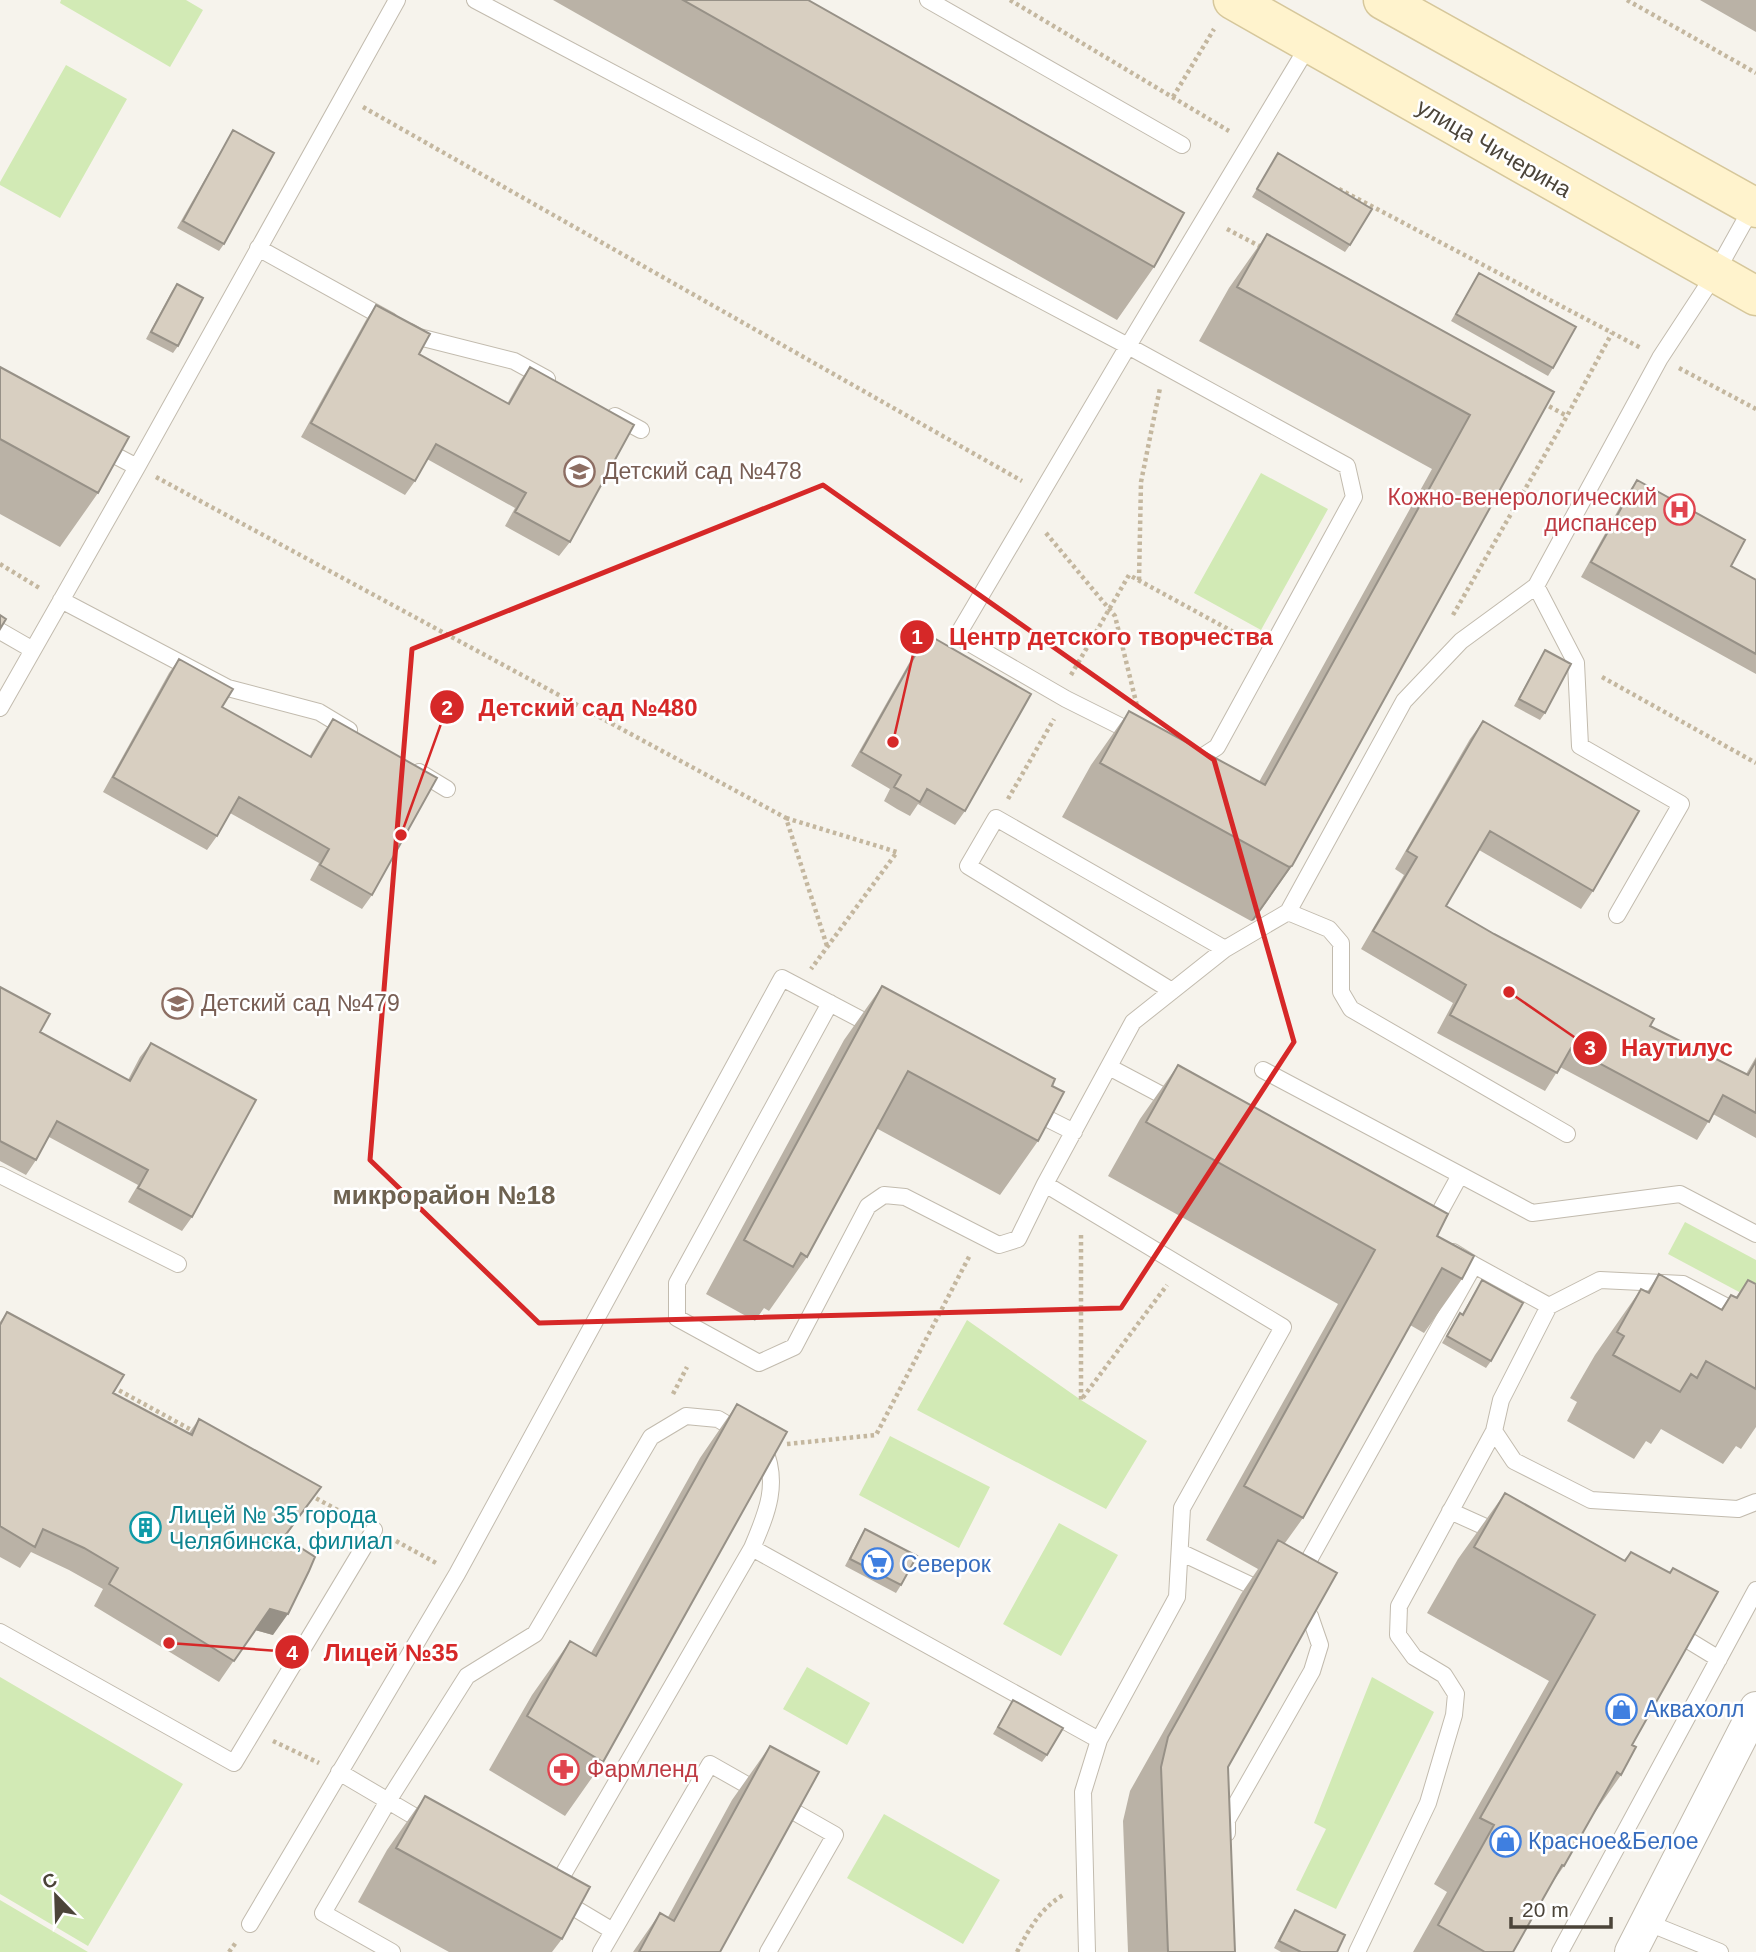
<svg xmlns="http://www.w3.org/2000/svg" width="1756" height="1952" font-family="Arial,sans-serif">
<rect width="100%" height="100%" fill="#f6f3ec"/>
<path fill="#d2eab5" d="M 61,0 L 186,0 L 203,10 L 170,67 L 60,3 Z
M 66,65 L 127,99 L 60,218 L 0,185 L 0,182 Z
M 1261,473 L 1328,509 L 1261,630 L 1194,593 Z
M 1685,1222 L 1756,1260 L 1756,1301 L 1668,1254 Z
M 967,1320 L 1081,1400 L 1147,1441 L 1106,1509 L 917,1410 Z
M 890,1436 L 990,1487 L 959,1548 L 859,1495 Z
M 1059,1523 L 1118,1555 L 1061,1656 L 1003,1624 Z
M 807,1667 L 870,1703 L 847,1745 L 783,1709 Z
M 0,1677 L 183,1784 L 88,1946 L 0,1894 Z
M 1372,1677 L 1434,1712 L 1336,1909 L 1296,1890 L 1326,1829 L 1314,1823 Z
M 884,1814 L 1000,1880 L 963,1944 L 847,1878 Z
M 0,1900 L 88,1952 L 0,1952 Z"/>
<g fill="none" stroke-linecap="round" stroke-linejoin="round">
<defs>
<path id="lane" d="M 475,0 L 1128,346 L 1347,466 L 1354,497 L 1217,747 L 1200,758 L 1188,756
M 928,0 L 1182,145
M 258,248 L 390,321
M 410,332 L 419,337 L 514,361 L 547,379
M 615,416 L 641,430
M 99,447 L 137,467
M 1536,586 L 1576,663 L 1580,746 L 1681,804 L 1617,915
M 61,600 L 228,688 L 319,712 L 349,730
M 0,631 L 33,650
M 0,708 L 137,467 L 397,0
M 1136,734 L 1066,699 L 957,636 L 1128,346 L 1310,43
M 419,772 L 447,789
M 1288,912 L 1329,929 L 1341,943 L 1341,992 L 1351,1009 L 1567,1134
M 1172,991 L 968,866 L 996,818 L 1225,949
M 830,1003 L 677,1283 L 677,1318 L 759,1363 L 794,1347 L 868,1206 L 884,1195 L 905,1197 L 999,1245 L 1018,1239 L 1045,1184 L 1133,1022 L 1225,949 L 1288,912 L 1404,701 L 1461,641 L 1536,586 L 1660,358 L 1715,274 L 1753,206
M 1109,1067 L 1175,1102
M 1263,1070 L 1532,1213 L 1680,1194 L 1756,1234
M 1032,1111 L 1074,1132
M 0,1175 L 178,1264
M 1045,1184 L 1283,1327 L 1182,1508 L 1177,1597 L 1099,1740 L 1083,1792 L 1087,1952
M 1431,1228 L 1460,1175
M 1549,1306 L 1600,1280 L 1683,1284 L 1756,1322
M 1494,1431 L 1514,1461 L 1591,1500 L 1738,1509 L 1756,1502
M 1450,1511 L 1501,1534
M 752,1548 L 1099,1740
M 1180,1552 L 1267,1593
M 1300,1576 L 1474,1265 L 1453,1252
M 1673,1631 L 1719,1659
M 0,1632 L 234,1763 L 374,1530
M 339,1772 L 429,1825
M 1227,1833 L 1227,1820 L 1312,1671 L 1320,1645 L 1310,1616 L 1294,1607
M 554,1890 L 752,1548 C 767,1513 780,1483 763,1446
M 561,1900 L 613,1931
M 1646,1922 L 1720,1952
M 250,1924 L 457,1574 L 782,978 L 877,1028
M 392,1952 L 323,1913 L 388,1801 L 467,1676 L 535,1634 L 651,1437 L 686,1416 L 718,1419 L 740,1432
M 601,1952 L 710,1764 L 835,1835 L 768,1952
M 1357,1952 L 1428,1803 L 1454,1715 L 1456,1694 L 1444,1675 L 1414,1657 L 1398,1635 L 1399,1606 L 1494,1431 L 1501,1400 L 1549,1306 L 1474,1265
M 1560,1952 L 1756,1590"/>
<path id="street" d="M 1631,1952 L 1756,1708"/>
<path id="secondary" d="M 1233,0 L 1756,296
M 1383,0 L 1756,208"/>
</defs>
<use href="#lane" stroke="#c2bbae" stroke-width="18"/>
<use href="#street" stroke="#c2bbae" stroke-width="34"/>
<use href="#secondary" stroke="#d6c79b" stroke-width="41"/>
<path stroke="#c4b79f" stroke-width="4.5" stroke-dasharray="3.5 3.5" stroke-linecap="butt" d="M 1010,0 L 1229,131
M 1627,0 L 1756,73
M 1173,97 L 1214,29
M 363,107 L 1022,481
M 1339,189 L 1641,348
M 1227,229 L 1263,248
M 1679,368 L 1756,409
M 1543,403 L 1567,416
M 156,477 L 786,818 L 827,946
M 1046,533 L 1115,616 L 1137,706
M 0,564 L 41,589
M 1139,580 L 1141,482 L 1160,388
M 1453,615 L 1567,416 L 1612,333
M 1071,675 L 1129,575 L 1250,641
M 1602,677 L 1756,763
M 1008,799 L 1054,719
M 786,818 L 897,852 L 811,969
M 1081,1235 L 1081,1400 L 1167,1285
M 113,1387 L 195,1432
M 673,1394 L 687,1367
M 787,1444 L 876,1435 L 970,1255
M 310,1495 L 354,1519
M 396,1541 L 438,1564
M 273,1741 L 319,1763
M 229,1952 L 237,1941
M 1017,1952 C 1029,1929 1040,1909 1063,1895"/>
<use href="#lane" stroke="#fff" stroke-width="16"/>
<use href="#street" stroke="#fff" stroke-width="32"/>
<use href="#secondary" stroke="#fff3cd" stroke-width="38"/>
</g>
<path fill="#bab2a6" d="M 553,0 L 808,0 L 1154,267 L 1117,320 Z
M 1700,0 L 1756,0 L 1756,32 Z
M 233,130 L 224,244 L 219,251 L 177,228 Z
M 1278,153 L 1350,245 L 1345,252 L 1252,197 Z
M 1267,234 L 1554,392 L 1292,866 L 1254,920 L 1251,921 L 1062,817 L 1091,765 L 1129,711 L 1259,782 L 1432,469 L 1199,341 L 1229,288 Z
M 1479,273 L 1553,368 L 1548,376 L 1451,321 Z
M 177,284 L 178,346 L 173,353 L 146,339 L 172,291 Z
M 376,305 L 419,354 L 507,404 L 520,381 L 530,367 L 570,542 L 559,556 L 505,526 L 515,508 L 427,459 L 415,481 L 405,495 L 301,437 L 366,320 Z
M 0,367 L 98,493 L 60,547 L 0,514 Z
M 1637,480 L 1731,566 L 1756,580 L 1756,674 L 1581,577 L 1627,494 Z
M 927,634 L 965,811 L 955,825 L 918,804 L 910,816 L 897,809 L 884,801 L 890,789 L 851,766 L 917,649 Z
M 1545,650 L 1545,713 L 1540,720 L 1514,706 Z
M 179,659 L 222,707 L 309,757 L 323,733 L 333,719 L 372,895 L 362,909 L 310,880 L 319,863 L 230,813 L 217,836 L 207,850 L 103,792 L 169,673 Z
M 1483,721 L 1593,891 L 1581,909 L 1479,850 L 1446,906 L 1650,1026 L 1746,1074 L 1756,1057 L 1756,1138 L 1713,1114 L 1697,1140 L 1560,1067 L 1545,1091 L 1437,1033 L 1453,1003 L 1361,949 L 1404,875 L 1395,869 L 1470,739 Z
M 882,986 L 1052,1086 L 1038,1141 L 1000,1195 L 876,1128 L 807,1257 L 769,1311 L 764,1308 L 755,1321 L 706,1294 L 844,1040 Z
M 0,987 L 40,1032 L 128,1080 L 140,1057 L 151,1043 L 192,1217 L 182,1231 L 128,1202 L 138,1185 L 49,1137 L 36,1160 L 26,1175 L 0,1161 Z
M 1178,1065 L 1437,1236 L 1462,1279 L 1424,1333 L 1410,1325 L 1303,1518 L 1285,1543 L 1228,1767 L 1235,1952 L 1128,1952 L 1123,1821 L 1130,1791 L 1241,1594 L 1258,1569 L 1206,1540 L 1338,1304 L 1108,1176 L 1140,1119 Z
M 1659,1274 L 1721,1309 L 1731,1295 L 1736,1297 L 1748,1280 L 1756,1284 L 1756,1427 L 1741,1449 L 1736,1446 L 1723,1464 L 1661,1429 L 1651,1444 L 1646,1441 L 1634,1459 L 1567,1421 L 1577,1402 L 1570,1398 L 1595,1355 L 1641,1289 L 1647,1292 Z
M 1482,1280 L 1491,1361 L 1486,1368 L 1442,1343 L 1455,1321 L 1460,1313 L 1462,1314 Z
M 7,1312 L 113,1393 L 189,1433 L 199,1419 L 321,1487 L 285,1537 L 273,1635 L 255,1630 L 219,1682 L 94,1606 L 103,1589 L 69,1570 L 31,1552 L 20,1568 L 0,1557 L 0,1322 Z
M 737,1404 L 603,1762 L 565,1816 L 489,1770 L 532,1695 L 570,1641 L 591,1653 L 700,1458 Z
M 1505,1493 L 1624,1560 L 1631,1552 L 1632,1745 L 1621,1775 L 1593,1815 L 1564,1866 L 1548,1889 L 1513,1952 L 1413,1952 L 1447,1892 L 1434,1884 L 1549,1681 L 1427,1613 L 1458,1559 Z
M 865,1529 L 901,1585 L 896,1593 L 845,1566 L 860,1537 Z
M 1013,1700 L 1047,1755 L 1042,1762 L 993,1734 Z
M 770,1746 L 720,1952 L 633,1952 L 660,1913 L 668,1917 L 732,1800 Z
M 425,1796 L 562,1939 L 552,1952 L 449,1952 L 358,1902 L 387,1850 Z
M 1295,1910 L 1337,1952 L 1281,1952 L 1274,1948 L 1290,1917 Z"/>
<path fill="#979187" d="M 1292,866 L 1254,920 L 1251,921 L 1289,867 Z
M 270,1609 L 288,1614 L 273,1635 L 255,1630 Z"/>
<path fill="#d8cfc1" stroke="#979187" stroke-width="2" d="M 683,0 L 808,0 L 1184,213 L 1154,267 Z
M 233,130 L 274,153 L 224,244 L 183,221 Z
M 1278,153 L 1372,209 L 1350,245 L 1257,189 Z
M 1267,234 L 1554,392 L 1292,866 L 1289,867 L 1100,763 L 1129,711 L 1265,785 L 1470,415 L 1237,287 Z
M 1479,273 L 1576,327 L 1553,368 L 1456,314 Z
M 177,284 L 203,298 L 178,346 L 151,332 Z
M 376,305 L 430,334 L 419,354 L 509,404 L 530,367 L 634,425 L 570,542 L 515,512 L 526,493 L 436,444 L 415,481 L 311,423 Z
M 0,367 L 129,437 L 98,493 L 0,439 Z
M 1637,480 L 1745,540 L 1731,566 L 1756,580 L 1756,654 L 1591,562 Z
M 0,615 L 6,619 L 0,629 Z
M 927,634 L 1031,694 L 965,811 L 927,789 L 920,802 L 907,794 L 894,787 L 901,775 L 861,752 Z
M 1545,650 L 1571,664 L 1545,713 L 1519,699 Z
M 179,659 L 233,689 L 222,707 L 311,757 L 333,719 L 437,778 L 372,895 L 320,865 L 329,849 L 239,797 L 217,836 L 113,777 Z
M 1483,721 L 1639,811 L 1593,891 L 1490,831 L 1446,906 L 1494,934 L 1654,1019 L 1650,1026 L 1748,1075 L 1756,1061 L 1756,1113 L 1723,1095 L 1709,1122 L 1571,1048 L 1557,1073 L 1450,1015 L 1466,985 L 1373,931 L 1417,857 L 1407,851 Z
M 882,986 L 1055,1079 L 1052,1086 L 1064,1092 L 1038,1141 L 908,1071 L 807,1257 L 801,1253 L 793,1267 L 744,1240 Z
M 0,987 L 50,1014 L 40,1032 L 130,1081 L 151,1043 L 256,1100 L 192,1217 L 138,1188 L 148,1170 L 57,1121 L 36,1160 L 0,1141 Z
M 1178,1065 L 1448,1214 L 1437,1236 L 1474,1256 L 1462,1279 L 1442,1268 L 1303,1518 L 1244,1486 L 1375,1250 L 1146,1122 Z
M 1659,1274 L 1722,1310 L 1731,1295 L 1737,1298 L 1748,1280 L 1756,1284 L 1756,1389 L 1706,1361 L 1697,1378 L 1691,1374 L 1680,1392 L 1613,1355 L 1624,1336 L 1617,1332 L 1641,1289 L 1649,1293 Z
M 1482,1280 L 1523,1303 L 1491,1361 L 1447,1336 L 1460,1313 L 1463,1315 Z
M 7,1312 L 124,1375 L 113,1393 L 192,1435 L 199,1419 L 321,1487 L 284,1537 L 315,1557 L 309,1571 L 288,1614 L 270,1609 L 234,1661 L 109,1584 L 118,1568 L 84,1548 L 43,1529 L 35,1547 L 0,1526 L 0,1325 Z
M 737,1404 L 787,1432 L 603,1762 L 527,1716 L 570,1641 L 596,1656 Z
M 1505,1493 L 1625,1561 L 1631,1552 L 1670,1573 L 1673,1568 L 1718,1592 L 1632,1745 L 1636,1747 L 1621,1775 L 1617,1772 L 1564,1866 L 1562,1865 L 1513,1952 L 1485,1952 L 1438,1925 L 1494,1825 L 1480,1818 L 1595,1615 L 1474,1547 Z
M 865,1529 L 917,1556 L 901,1585 L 850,1559 Z
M 1278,1540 L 1337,1573 L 1228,1767 L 1235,1952 L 1168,1952 L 1161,1767 L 1168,1737 Z
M 1013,1700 L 1063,1728 L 1047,1755 L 998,1727 Z
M 770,1746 L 819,1772 L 720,1952 L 639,1952 L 660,1913 L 674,1921 Z
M 425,1796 L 590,1887 L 562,1939 L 396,1848 Z
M 1295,1910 L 1345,1935 L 1337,1952 L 1301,1952 L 1279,1941 Z"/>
<path fill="none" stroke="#d62828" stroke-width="5" stroke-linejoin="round" d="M 823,485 L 1214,760 L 1294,1042 L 1121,1308 L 539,1323 L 370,1160 L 412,649 Z"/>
<defs>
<symbol id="school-ring" viewBox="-11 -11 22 22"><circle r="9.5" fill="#fff" stroke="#8d6e63" stroke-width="1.5"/><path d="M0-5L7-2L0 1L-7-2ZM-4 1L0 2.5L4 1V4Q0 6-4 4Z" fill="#8d6e63"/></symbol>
<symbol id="hospital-ring" viewBox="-11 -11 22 22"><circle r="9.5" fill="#fff" stroke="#e0444e" stroke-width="1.5"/><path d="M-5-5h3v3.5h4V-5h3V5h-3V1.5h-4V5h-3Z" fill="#e0444e"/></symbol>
<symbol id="building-ring" viewBox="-11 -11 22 22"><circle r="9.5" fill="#fff" stroke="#0f9aa8" stroke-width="1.5"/><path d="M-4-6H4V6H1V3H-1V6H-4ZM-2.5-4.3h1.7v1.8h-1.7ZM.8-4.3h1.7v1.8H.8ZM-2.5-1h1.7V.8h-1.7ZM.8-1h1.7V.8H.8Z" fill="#0f9aa8"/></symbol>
<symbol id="supermarket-ring" viewBox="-11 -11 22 22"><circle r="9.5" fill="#fff" stroke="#3f7fe0" stroke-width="1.5"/><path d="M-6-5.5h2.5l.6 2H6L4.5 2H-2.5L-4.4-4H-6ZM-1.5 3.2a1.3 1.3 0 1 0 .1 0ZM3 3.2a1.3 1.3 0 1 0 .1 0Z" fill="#3f7fe0"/></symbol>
<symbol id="shop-ring" viewBox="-11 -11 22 22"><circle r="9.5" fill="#fff" stroke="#3f7fe0" stroke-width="1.5"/><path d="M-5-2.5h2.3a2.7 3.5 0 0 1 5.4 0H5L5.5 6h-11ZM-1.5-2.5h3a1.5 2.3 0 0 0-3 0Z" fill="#3f7fe0"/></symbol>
<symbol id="pharmacy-ring" viewBox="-11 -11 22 22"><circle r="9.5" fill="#fff" stroke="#e0444e" stroke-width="1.5"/><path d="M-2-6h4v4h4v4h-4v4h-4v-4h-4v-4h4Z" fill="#e0444e"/></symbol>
</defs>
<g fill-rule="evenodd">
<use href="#school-ring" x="562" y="454" width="35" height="35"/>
<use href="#hospital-ring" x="1662" y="492" width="35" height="35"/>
<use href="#school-ring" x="160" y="986" width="35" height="35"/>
<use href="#building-ring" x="128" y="1510" width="35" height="35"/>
<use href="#supermarket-ring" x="860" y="1546" width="35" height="35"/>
<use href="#shop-ring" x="1604" y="1692" width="35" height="35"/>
<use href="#pharmacy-ring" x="546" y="1752" width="35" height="35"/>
<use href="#shop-ring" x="1488" y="1824" width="35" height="35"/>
</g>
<g text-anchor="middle" stroke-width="5" stroke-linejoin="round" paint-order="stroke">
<g font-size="23" fill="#4b4439" stroke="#fff">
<text transform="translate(1494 148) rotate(30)" y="8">улица Чичерина</text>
</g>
<g font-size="23" fill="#785e54" stroke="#fff" text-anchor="start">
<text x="603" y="479">Детский сад №478</text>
<text x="201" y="1011">Детский сад №479</text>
</g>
<g font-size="23" fill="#be3a42" stroke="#fff" text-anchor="end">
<text x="1657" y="505">Кожно-венерологический<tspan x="1657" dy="26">диспансер</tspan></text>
<text x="587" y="1777" text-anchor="start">Фармленд</text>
</g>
<g font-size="23" fill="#0d838f" stroke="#fff" text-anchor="start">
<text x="169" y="1523">Лицей № 35 города<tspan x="169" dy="26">Челябинска, филиал</tspan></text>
</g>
<g font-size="23" fill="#366cbe" stroke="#fff" text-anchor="start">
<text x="901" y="1572">Северок</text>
<text x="1644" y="1717">Аквахолл</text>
<text x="1528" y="1849">Красное&amp;Белое</text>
</g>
<g font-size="26" font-weight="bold" fill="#6e6250" stroke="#fff">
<text x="444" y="1204">микрорайон №18</text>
</g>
</g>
<path fill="none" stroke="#d62828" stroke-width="2.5" d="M893 742L917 637M401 835L447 707M1509 992L1590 1048M169 1643L292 1652"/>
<g fill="#d62828" stroke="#fff" stroke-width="2.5">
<circle cx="893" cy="742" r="7"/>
<circle cx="401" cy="835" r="7"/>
<circle cx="1509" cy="992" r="7"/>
<circle cx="169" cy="1643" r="7"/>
<circle cx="917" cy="637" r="18"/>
<circle cx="447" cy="707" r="18"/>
<circle cx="1590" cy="1048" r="18"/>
<circle cx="292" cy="1652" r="18"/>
</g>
<g font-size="21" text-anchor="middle" font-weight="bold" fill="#fff">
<text x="917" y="644">1</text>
<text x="447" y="715">2</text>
<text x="1590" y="1055">3</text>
<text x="292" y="1660">4</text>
</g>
<g font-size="24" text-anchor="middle" font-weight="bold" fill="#d62828" stroke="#fff" stroke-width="5" stroke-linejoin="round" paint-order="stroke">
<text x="1111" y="645">Центр детского творчества</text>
<text x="588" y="716">Детский сад №480</text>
<text x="1677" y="1056">Наутилус</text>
<text x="391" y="1661">Лицей №35</text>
</g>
<g transform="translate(56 1896) rotate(337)" stroke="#ffffff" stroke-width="5" paint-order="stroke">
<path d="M0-5L12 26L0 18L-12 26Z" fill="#4b4439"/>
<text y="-10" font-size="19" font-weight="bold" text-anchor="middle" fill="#4b4439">С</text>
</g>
<path d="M1511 1917v10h100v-10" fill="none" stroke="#4b4439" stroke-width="3.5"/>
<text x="1522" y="1917" font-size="21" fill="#4b4439" stroke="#ffffff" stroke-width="5" paint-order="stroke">20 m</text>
</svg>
